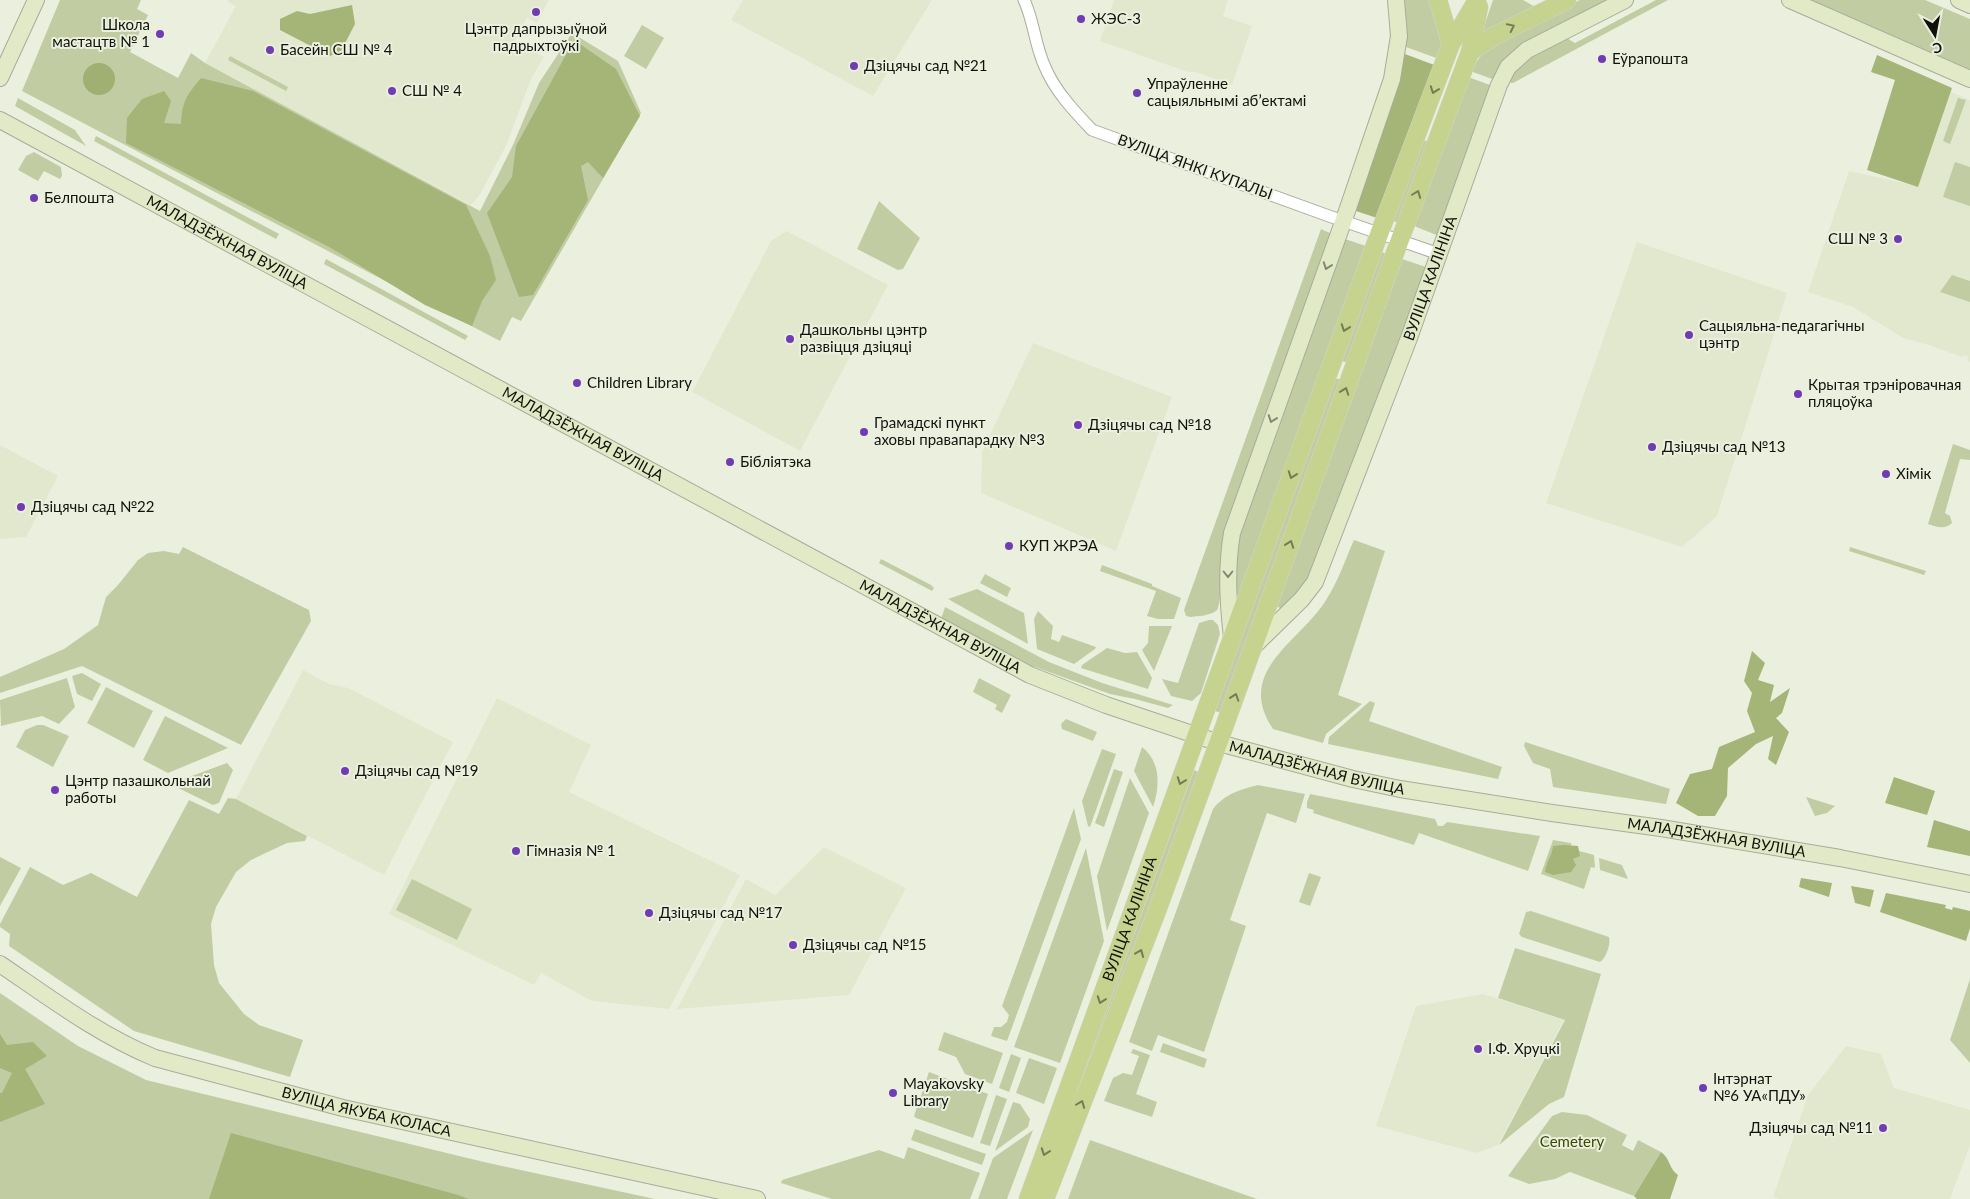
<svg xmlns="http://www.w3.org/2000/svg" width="1970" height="1199" font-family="Lato,sans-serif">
<rect width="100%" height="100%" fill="#ebf0de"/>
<path fill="#e1e8ce" d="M 228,0 L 549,0 L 537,23 L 527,18 L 514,42 L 544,57 L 531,79 L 506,146 L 479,196 L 471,205 L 205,63 L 236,6 L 228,2 Z
M 743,0 L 932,0 L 873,96 L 731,20 Z
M 1114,0 L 1228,0 L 1223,16 L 1252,26 L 1232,85 L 1196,72 L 1188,72 L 1100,41 Z
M 1951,92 L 1970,100 L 1970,362 L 1967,361 L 1968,356 L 1963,355 L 1962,357 L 1926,344 L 1903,338 L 1853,307 L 1808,292 L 1849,171 L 1918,186 Z
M 787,231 L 888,285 L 800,451 L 692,392 L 771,241 Z
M 1637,242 L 1787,293 L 1717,516 L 1682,547 L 1546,503 Z
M 1033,343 L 1172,397 L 1116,551 L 981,493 L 982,452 Z
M 0,445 L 58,476 L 26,537 L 0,539 Z
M 303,670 L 329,684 L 348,688 L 453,742 L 384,875 L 236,799 Z
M 497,698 L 591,745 L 569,792 L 740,875 L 669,1009 L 592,1001 L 541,973 L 534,985 L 389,914 Z
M 824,847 L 906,888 L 849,995 L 677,1009 L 746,879 L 775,895 Z
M 1483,994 L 1564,1020 L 1498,1145 L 1477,1153 L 1376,1126 L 1416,1006 Z
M 1846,1046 L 1881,1054 L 1894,1088 L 1970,1110 L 1970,1145 L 1950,1199 L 1780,1199 L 1773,1197 L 1808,1095 Z"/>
<path fill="#c1cca3" d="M 60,0 L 141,0 L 137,9 L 148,15 L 130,52 L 178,78 L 191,53 L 205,63 L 480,211 L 513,145 L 539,83 L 572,33 L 618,61 L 641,113 L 521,321 L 512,317 L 500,341 L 22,91 Z
M 1404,0 L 1434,0 L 1445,43 L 1439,59 L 1406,47 L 1407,36 Z
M 1493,0 L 1523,0 L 1539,9 L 1480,38 Z
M 1580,0 L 1615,0 L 1495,80 L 1470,71 L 1482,54 L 1496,42 Z
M 1656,0 L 1668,0 L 1513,83 L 1507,82 L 1520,63 L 1565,37 L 1575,43 Z
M 1801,0 L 1925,0 L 1970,19 L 1970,74 Z
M 642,25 L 664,38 L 646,69 L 624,56 Z
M 230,56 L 288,87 L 286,91 L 228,60 Z
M 1468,77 L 1493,86 L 1439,236 L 1414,226 Z
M 18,98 L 75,130 L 86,146 L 15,106 Z
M 1958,98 L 1966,100 L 1950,144 L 1943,141 Z
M 96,136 L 279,234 L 276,239 L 94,141 Z
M 1423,140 L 1430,142 L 1399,223 L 1393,221 Z
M 34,152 L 61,167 L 62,176 L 60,179 L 44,171 L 38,181 L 18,170 L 26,156 Z
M 1955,162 L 1970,167 L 1970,206 L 1943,197 Z
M 879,201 L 920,238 L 903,269 L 898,270 L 857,249 Z
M 1321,229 L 1332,234 L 1221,560 C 1221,569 1221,606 1217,610 C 1211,616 1197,616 1190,617 L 1186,616 L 1184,610 Z
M 1345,239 L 1369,247 L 1240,595 L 1236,594 L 1232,560 L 1237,534 Z
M 1380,251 L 1386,254 L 1348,363 L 1342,361 Z
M 326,259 L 468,336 L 465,340 L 324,264 Z
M 1402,259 L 1429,268 L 1310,580 L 1285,607 L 1281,608 L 1277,607 L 1275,602 Z
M 1952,275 L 1970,281 L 1970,302 L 1940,292 Z
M 1335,378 L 1342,380 L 1221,713 L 1215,711 Z
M 1953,444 L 1970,450 L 1970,460 L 1960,459 L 1945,513 L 1950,516 L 1952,523 C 1945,530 1937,527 1928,524 Z
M 1354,540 L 1385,551 L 1338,695 L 1362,704 L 1326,734 L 1323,743 L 1273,729 C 1234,671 1300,642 1326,600 C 1338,582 1345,560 1354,540 Z
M 183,547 L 309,610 L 311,621 L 241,745 L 82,666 L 0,693 L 0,677 L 64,649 L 98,625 L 106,597 L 118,585 L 138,560 L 148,553 L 164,551 L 179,554 Z
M 1850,547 L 1926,571 L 1924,575 L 1849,551 Z
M 881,559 L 931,585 L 934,588 L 932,591 L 879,563 Z
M 1102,565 L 1152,584 L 1152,586 L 1181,598 L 1174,619 L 1158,619 L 1147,616 L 1156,591 L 1100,571 Z
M 985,574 L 1011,588 L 1007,597 L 980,583 Z
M 977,589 L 1024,613 L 1028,644 L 948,599 Z
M 945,607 L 1049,662 L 1102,683 L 1173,705 L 1168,708 L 1135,699 L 1110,694 L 1032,666 L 941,619 Z
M 1038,611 L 1053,626 L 1051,639 L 1059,642 L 1062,635 L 1096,647 L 1095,649 L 1074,664 L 1037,649 L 1034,619 Z
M 1209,620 L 1213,620 L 1218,625 L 1220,634 L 1201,693 L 1192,701 L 1171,696 L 1162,679 L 1178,683 L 1199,623 Z
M 1149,626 L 1172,626 L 1154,671 L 1142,650 L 1148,643 Z
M 1107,648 L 1125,653 L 1137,652 L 1152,678 L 1148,689 L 1081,668 L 1082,665 Z
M 82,673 L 101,684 L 92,701 L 77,694 L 72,676 Z
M 67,678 L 75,707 L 59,724 L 42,716 L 1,726 L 0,700 Z
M 979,678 L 1011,695 L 1002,713 L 995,709 L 997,705 L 973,692 Z
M 106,687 L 153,711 L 134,748 L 87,723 Z
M 1370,701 L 1375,703 L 1369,721 L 1502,767 L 1498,779 L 1328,744 L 1329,737 Z
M 165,716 L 228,748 L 168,773 L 143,760 Z
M 1066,719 L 1097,732 L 1093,741 L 1062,729 L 1061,724 Z
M 37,725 L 43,725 L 69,736 L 53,767 L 16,747 L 25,730 Z
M 1525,742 L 1670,789 L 1666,804 L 1553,787 L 1550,769 L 1533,763 L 1524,746 Z
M 1142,747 C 1161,762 1160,786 1153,807 L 1134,771 Z
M 1102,749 L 1116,754 L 1090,827 L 1088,826 L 1082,801 Z
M 227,763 L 233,770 L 219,803 L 213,805 L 170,784 Z
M 1114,769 L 1123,772 L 1104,827 L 1095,823 Z
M 1194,770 L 1199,772 L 1091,1074 L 1084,1072 Z
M 1130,778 L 1149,813 L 1107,931 L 1097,876 Z
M 1258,785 L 1305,794 L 1296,823 L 1267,813 L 1230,920 L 1246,926 L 1204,1052 L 1158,1035 L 1152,1051 L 1129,1042 L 1213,809 C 1225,794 1239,790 1258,785 Z
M 1310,794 L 1435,819 L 1438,826 L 1443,826 L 1447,822 L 1540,836 L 1528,871 L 1419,833 L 1414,845 L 1313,813 L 1314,810 L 1307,808 L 1307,802 Z
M 1806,797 L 1835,806 L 1827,813 L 1815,816 Z
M 228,798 L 236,799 L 307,836 L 305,841 L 287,843 L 251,860 L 236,872 L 216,907 L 211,924 L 214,965 L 219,983 L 244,1014 L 259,1025 L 303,1040 L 290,1077 L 134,1031 L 9,946 L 10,934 L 0,927 L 0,924 L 30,867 L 63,885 L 91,873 L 137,897 L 189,800 L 219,814 Z
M 1074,808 L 1081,839 L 1007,1041 L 991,1036 L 994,1027 L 1001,1027 L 1007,1022 L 1009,1015 L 1002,1006 Z
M 1553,840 L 1571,843 L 1572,849 L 1594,855 L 1595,868 L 1591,867 L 1584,889 L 1541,874 Z
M 1086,848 L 1104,941 L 1060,1063 L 1014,1047 Z
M 0,857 L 21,868 L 0,906 Z
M 1599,858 L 1622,865 L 1628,879 L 1600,870 Z
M 1309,873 L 1321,877 L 1310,906 L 1299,902 Z
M 412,879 L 472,909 L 457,940 L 396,910 Z
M 1531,911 L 1609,937 C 1611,944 1606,958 1600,962 L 1522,937 L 1519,934 L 1526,912 Z
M 1515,948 L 1601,974 L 1564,1097 L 1549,1104 L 1499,1145 L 1565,1020 L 1498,998 Z
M 1970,979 L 1970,1063 L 1950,1040 Z
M 0,993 L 78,1046 L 146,1080 L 484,1162 L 655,1199 L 0,1199 Z
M 944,1032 L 1003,1053 L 992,1084 L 965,1074 L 956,1057 L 938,1050 Z
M 1163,1043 L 1207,1059 L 1204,1068 L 1160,1052 Z
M 1133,1049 L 1150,1055 L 1136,1094 L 1157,1102 L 1152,1117 L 1104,1101 L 1113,1078 L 1123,1073 L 1132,1075 L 1139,1056 L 1131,1053 Z
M 1011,1054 L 1021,1058 L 1009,1092 L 999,1088 Z
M 1029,1058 L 1057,1068 L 1044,1104 L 1016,1093 Z
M 929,1072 L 988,1094 L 973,1138 L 916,1118 L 914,1116 Z
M 996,1095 L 1007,1099 L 990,1146 L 980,1143 Z
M 1013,1102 L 1020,1104 L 1030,1119 L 1028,1127 L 995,1151 Z
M 1562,1112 L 1587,1115 L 1627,1135 L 1622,1145 L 1633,1151 L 1638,1140 L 1661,1152 L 1634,1196 L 1570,1172 L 1555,1179 L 1529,1184 L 1508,1176 L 1552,1116 Z
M 915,1129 L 986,1154 L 982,1165 L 911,1140 Z
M 1033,1130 L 1007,1199 L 978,1199 L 993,1158 Z
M 1090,1140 L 1257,1199 L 1068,1199 Z
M 908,1147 L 980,1173 L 970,1199 L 832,1199 L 781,1183 L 782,1180 L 879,1150 L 904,1159 Z"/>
<path fill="#a5b477" d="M 352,5 L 355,24 L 341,51 L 330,56 L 280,30 L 280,19 L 297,11 L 310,14 Z
M 574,40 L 616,69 L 640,116 L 603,178 L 588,162 L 581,166 L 588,200 L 533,295 L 519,297 L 487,213 L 512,177 L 516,146 Z
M 1405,54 L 1437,66 L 1380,219 L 1353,210 L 1399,82 Z
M 1877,55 L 1952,88 L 1918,187 L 1867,170 L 1895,80 L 1871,72 Z
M 201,78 L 253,91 L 466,205 L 490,256 L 496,280 L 482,301 L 472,326 L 425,305 L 331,248 L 126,143 L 127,118 L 142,99 L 164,91 L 171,101 L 164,123 L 181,124 C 182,101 187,95 201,78 Z
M 1752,651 L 1765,663 L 1758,680 L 1774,685 L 1770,702 L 1790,688 L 1782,713 L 1776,718 L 1789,732 L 1776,765 L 1768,759 L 1773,736 L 1756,744 L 1728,768 L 1727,796 L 1715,816 L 1698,816 L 1676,803 L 1690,774 L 1712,769 L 1719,747 L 1755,732 L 1747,711 L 1752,693 L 1744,681 Z
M 1894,777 L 1935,791 L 1927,815 L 1885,803 Z
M 1934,820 L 1970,831 L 1970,856 L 1927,847 Z
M 1564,845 L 1578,846 L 1580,856 L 1573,859 L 1576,865 L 1571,872 L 1553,875 L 1545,872 C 1546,862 1552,856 1553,846 Z
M 1801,878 L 1832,883 L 1829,897 L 1799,887 Z
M 1851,886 L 1874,890 L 1870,907 L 1855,903 Z
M 1886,893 L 1946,905 L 1945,908 L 1952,910 L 1953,907 L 1970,911 L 1970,928 L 1966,941 L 1880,912 Z
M 0,1034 L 7,1045 L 33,1042 L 47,1056 L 25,1069 L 45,1104 L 0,1122 L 0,1093 L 2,1093 L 12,1073 L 0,1068 Z
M 231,1133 L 458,1195 L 469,1199 L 209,1199 Z
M 1661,1152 C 1670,1158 1669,1169 1678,1175 L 1670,1199 L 1637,1199 L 1634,1196 Z"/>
<path fill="#a0af72" d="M83 79a16 16 0 1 1 32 0a16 16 0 1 1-32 0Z"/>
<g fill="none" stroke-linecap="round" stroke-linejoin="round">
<defs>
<path id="street" d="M 1024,0 C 1034,21 1035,46 1045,67 C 1055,91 1074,111 1092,130 L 1329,216 L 1439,254"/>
<g id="secondary">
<path d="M 1790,0 L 1970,79"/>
<path d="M 1959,0 L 1970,5"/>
<path d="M 0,78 L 36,0"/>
<path id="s1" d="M 0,120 L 1030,675 L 1106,705 L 1219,743 L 1353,779 L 1400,789 L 1552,813 L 1661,828 L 1840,858 L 1970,884"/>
<path d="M 1232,638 C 1228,602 1226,569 1232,533 L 1347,211 L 1392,79 L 1399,36 L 1396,0"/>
<path id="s2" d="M 1253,647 L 1302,599 L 1315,582 L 1409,338 L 1499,85 L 1508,67 L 1527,50 L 1625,0"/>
<path id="s3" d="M 0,964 C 50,998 99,1035 155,1058 L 343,1108 L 757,1199"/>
</g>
<g id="primary">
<path d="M 1438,0 L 1451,44"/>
<path d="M 1470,52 L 1494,36 L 1567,0"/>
<path id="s4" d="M 1028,1199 L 1375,245 L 1451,44 L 1477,0"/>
<path d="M 1045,1199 L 1157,911 L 1227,719 L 1395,253 L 1470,52 L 1479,7"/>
</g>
</defs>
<use href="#street" stroke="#a7ac9b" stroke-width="13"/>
<use href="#secondary" stroke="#a7ac9b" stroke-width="18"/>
<use href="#primary" stroke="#d4d4d3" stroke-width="19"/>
<use href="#street" stroke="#fff" stroke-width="11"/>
<use href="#secondary" stroke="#e2e9c7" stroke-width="16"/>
<use href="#primary" stroke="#c5d38e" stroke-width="18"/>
</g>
<defs><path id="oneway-chevron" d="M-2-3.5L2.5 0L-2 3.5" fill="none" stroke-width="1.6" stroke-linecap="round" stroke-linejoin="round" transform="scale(1.25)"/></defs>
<g stroke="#747c53">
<use href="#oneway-chevron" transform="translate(1511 27) rotate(-26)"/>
<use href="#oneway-chevron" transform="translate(1434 90) rotate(110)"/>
<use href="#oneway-chevron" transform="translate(1417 194) rotate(-69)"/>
<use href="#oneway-chevron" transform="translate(1345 328) rotate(110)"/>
<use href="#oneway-chevron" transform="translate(1345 391) rotate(-70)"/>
<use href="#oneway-chevron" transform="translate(1292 475) rotate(110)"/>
<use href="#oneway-chevron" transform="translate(1290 544) rotate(-70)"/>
<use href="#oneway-chevron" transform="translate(1235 697) rotate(-71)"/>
<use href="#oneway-chevron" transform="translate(1181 781) rotate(110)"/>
<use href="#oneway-chevron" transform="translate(1140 953) rotate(-68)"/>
<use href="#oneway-chevron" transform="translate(1101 1000) rotate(110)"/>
<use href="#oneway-chevron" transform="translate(1081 1104) rotate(-69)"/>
<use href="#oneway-chevron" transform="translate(1045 1152) rotate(110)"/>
</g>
<g stroke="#848872">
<use href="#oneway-chevron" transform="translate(1327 266) rotate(110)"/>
<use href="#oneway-chevron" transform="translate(1272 419) rotate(110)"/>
<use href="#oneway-chevron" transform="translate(1228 574) rotate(90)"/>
</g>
<g fill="#703cb3" stroke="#ebf0de" stroke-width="2">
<circle cx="536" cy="12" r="5"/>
<circle cx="1081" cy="19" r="5"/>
<circle cx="160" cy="34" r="5"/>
<circle cx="270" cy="50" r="5"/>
<circle cx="1602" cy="59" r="5"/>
<circle cx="854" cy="66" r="5"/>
<circle cx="392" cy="91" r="5"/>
<circle cx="1137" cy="93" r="5"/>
<circle cx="34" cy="198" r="5"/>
<circle cx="1898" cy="239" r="5"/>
<circle cx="1689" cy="335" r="5"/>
<circle cx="790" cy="339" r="5"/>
<circle cx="577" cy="383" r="5"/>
<circle cx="1798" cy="394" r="5"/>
<circle cx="1078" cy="425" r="5"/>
<circle cx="864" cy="432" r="5"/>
<circle cx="1652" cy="447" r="5"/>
<circle cx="730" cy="462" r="5"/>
<circle cx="1886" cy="474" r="5"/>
<circle cx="21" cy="507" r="5"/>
<circle cx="1009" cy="546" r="5"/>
<circle cx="345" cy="771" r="5"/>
<circle cx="55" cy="790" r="5"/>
<circle cx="516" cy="851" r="5"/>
<circle cx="649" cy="913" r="5"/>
<circle cx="793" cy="945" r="5"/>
<circle cx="1478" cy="1049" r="5"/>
<circle cx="1703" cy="1088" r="5"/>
<circle cx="893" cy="1093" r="5"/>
<circle cx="1883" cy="1128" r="5"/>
</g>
<g text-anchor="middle" stroke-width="4" stroke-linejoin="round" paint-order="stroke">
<g font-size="15" fill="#10120b" stroke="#ebf0de" text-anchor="start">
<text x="1091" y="24">ЖЭС-3</text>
<text x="150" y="30" text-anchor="end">Школа<tspan x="150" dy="17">мастацтв № 1</tspan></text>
<text x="536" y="34" text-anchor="middle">Цэнтр дапрызыўной<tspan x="536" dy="17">падрыхтоўкі</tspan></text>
<text x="280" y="55">Басейн СШ № 4</text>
<text x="1612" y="64">Еўрапошта</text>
<text x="864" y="71">Дзіцячы сад №21</text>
<text x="1147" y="89">Упраўленне<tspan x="1147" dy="17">сацыяльнымі абʼектамі</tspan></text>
<text x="402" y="96">СШ № 4</text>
<text x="44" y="203">Белпошта</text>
<text x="1888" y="244" text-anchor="end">СШ № 3</text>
<text x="1699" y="331">Сацыяльна-педагагічны<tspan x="1699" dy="17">цэнтр</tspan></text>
<text x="800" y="335">Дашкольны цэнтр<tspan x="800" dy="17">развіцця дзіцяці</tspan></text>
<text x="587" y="388">Children Library</text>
<text x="1808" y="390">Крытая трэніровачная<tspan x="1808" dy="17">пляцоўка</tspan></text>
<text x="874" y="428">Грамадскі пункт<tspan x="874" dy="17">аховы правапарадку №3</tspan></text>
<text x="1088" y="430">Дзіцячы сад №18</text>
<text x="1662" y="452">Дзіцячы сад №13</text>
<text x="740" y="467">Бібліятэка</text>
<text x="1896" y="479">Хімік</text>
<text x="31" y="512">Дзіцячы сад №22</text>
<text x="1019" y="551">КУП ЖРЭА</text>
<text x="355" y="776">Дзіцячы сад №19</text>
<text x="65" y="786">Цэнтр пазашкольнай<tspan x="65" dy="17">работы</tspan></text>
<text x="526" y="856">Гімназія № 1</text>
<text x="659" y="918">Дзіцячы сад №17</text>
<text x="803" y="950">Дзіцячы сад №15</text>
<text x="1488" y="1054">І.Ф. Хруцкі</text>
<text x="1713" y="1084">Інтэрнат<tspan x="1713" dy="17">№6 УА«ПДУ»</tspan></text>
<text x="903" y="1089">Mayakovsky<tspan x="903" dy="17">Library</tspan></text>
<text x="1873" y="1133" text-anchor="end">Дзіцячы сад №11</text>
</g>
<g font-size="15" fill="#10120b" stroke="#ebf0de">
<text transform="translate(1195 167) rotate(20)" y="5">ВУЛІЦА ЯНКІ КУПАЛЫ</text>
<text dy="5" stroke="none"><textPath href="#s1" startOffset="258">МАЛАДЗЁЖНАЯ ВУЛІЦА</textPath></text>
<text dy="5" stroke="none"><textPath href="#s2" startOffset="415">ВУЛІЦА КАЛІНІНА</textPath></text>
<text dy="5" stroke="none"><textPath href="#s1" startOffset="662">МАЛАДЗЁЖНАЯ ВУЛІЦА</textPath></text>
<text dy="5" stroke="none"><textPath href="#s1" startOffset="1068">МАЛАДЗЁЖНАЯ ВУЛІЦА</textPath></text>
<text dy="5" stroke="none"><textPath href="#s1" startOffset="1472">МАЛАДЗЁЖНАЯ ВУЛІЦА</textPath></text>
<text dy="5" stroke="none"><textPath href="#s1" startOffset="1878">МАЛАДЗЁЖНАЯ ВУЛІЦА</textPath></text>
<text dy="5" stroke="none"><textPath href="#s4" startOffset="298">ВУЛІЦА КАЛІНІНА</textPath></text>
<text dy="5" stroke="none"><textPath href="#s3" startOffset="400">ВУЛІЦА ЯКУБА КОЛАСА</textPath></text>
</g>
<g font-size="15" fill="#3c4800" stroke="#ebf0de">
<text x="1572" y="1147">Cemetery</text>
</g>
</g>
<g transform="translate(1935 35) rotate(169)" stroke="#ebf0de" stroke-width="4" paint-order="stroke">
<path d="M0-4L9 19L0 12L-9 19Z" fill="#10120b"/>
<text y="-8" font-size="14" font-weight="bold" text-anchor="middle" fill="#10120b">С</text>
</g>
</svg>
